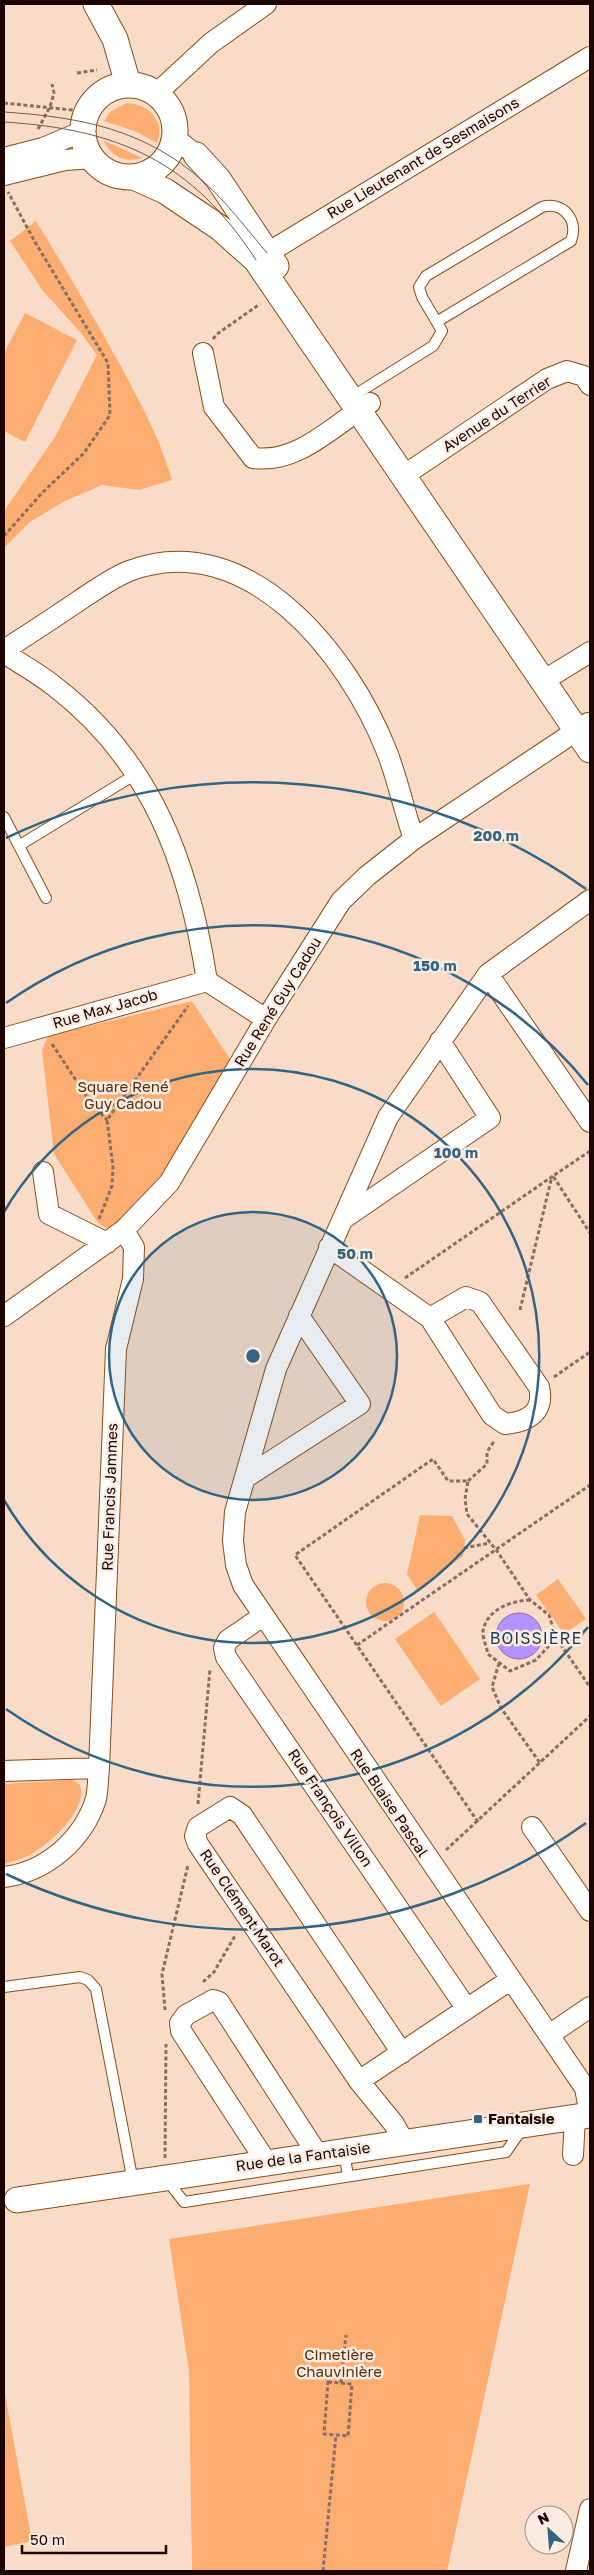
<svg xmlns="http://www.w3.org/2000/svg" width="594" height="2575" font-family="'Golos Text',sans-serif">
<rect width="100%" height="100%" fill="#f8dcc8"/>
<path fill="#fcad71" d="M 127,103 C 148,104 166,120 157,143 L 137,132 L 104,121 L 110,112 Z
M 103,140 L 142,158 C 124,163 112,157 103,140 Z
M 36,221 C 67,271 96,321 124,372 C 143,408 161,441 172,480 L 139,490 L 102,485 L 65,501 L 30,522 L 4,548 L 4,511 L 55,437 L 97,355 L 81,333 L 43,291 L 10,241 Z
M 25,313 L 77,340 L 25,442 L 4,431 L 4,353 Z
M 192,1001 L 230,1059 L 155,1199 L 110,1230 L 98,1223 L 54,1154 L 42,1050 L 48,1036 Z
M 420,1515 L 452,1516 L 465,1540 L 463,1556 L 417,1590 L 407,1574 Z
M 558,1579 L 586,1619 L 564,1634 L 536,1595 Z
M366 1602a19 19 0 1 1 38 0a19 19 0 1 1-38 0Z
M 434,1612 L 480,1679 L 441,1706 L 395,1639 Z
M 73,1780 L 80,1785 C 89,1809 50,1844 30,1855 C 22,1859 12,1861 4,1864 L 4,1784 Z
M 530,2184 L 447,2571 L 192,2571 L 189,2371 L 169,2239 Z
M 4,2389 L 32,2541 L 4,2547 Z"/>
<path fill="#b493fc" stroke="#8668b0" d="M496 1636a23 23 0 1 1 46 0a23 23 0 1 1-46 0Z"/>
<g fill="none" stroke-linecap="round" stroke-linejoin="round">
<defs>
<path id="service" d="M 361,391 L 433,346 L 442,331 L 422,297 L 419,287 L 426,276 L 542,207 C 563,201 579,220 571,241 L 438,321
M 4,817 L 46,898
M 20,845 L 136,774
M 4,1987 L 80,1977 L 88,1980 L 96,1989 L 133,2182
M 344,2152 L 348,2176
M 166,2179 L 184,2202 L 506,2152 L 522,2129"/>
<path id="minor" d="M 157,93 L 211,43 L 266,4
M 175,138 L 196,155
M 4,158 L 43,148 L 83,131
M 4,175 L 65,160 L 92,158
M 256,260 L 590,57
M 203,353 L 214,407 L 253,458 C 299,464 333,425 370,403
M 403,476 L 547,379 L 567,371 L 584,376 L 590,385
M 4,650 C 29,634 55,617 80,600 C 95,590 112,578 129,571 C 248,526 349,655 387,752 C 398,780 404,811 414,839
M 4,653 C 21,664 39,674 54,686 C 152,761 189,864 207,981 L 266,1019
M 543,681 L 590,652
M 488,974 L 590,1122
M 4,1038 L 207,981
M 43,1172 L 49,1214 L 107,1243
M 343,1219 L 490,1118 L 440,1041
M 329,1247 L 430,1318 L 492,1415 L 505,1424 C 528,1422 545,1412 539,1387 L 480,1302 L 466,1297 L 430,1318
M 4,1316 L 124,1230 L 169,1183 L 266,1019 L 341,901 L 367,876 L 414,839 L 588,723
M 245,1478 L 360,1404 L 299,1316
M 263,1616 L 228,1640 L 224,1648 L 226,1657 L 467,2009
M 4,1771 L 99,1768
M 532,1827 L 590,1911
M 4,1877 C 46,1872 83,1840 96,1799 C 98,1790 98,1778 99,1768 L 116,1349 L 133,1279 L 134,1247 L 124,1230
M 549,2035 L 590,2007
M 402,2053 L 242,1815 L 230,1807 L 198,1827 L 195,1836 L 198,1844 L 359,2081 L 394,2124 L 404,2142
M 359,2081 L 510,1980
M 590,2115 L 585,2088 L 243,1585 L 236,1565 L 233,1541 L 235,1512 L 276,1369 L 388,1117 L 488,974 L 590,900
M 573,2155 L 575,2117
M 267,2163 L 181,2031 L 180,2023 L 186,2015 L 213,2000 L 219,2002 L 318,2155
M 576,2571 L 590,2509"/>
<path id="tertiary" d="M 96,4 L 115,39 L 128,84
M83 131a46 46 0 1 1 92 0a46 46 0 1 1-92 0Z
M 196,155 L 218,179 L 276,266
M 134,177 L 165,191 L 220,228 L 256,260 L 590,750
M 17,2200 L 590,2115"/>
</defs>
<use href="#service" stroke="#884c17" stroke-width="12"/>
<use href="#minor" stroke="#884c17" stroke-width="22"/>
<use href="#tertiary" stroke="#884c17" stroke-width="27"/>
<path stroke="#896f63" stroke-width="3" stroke-dasharray="4 2.5" stroke-linecap="butt" d="M 77,73 L 97,70
M 4,103 L 82,111
M 38,129 L 50,107 L 54,93 L 52,84
M 213,339 L 217,334 L 260,304
M 4,536 L 42,493 L 84,453 L 110,415 L 108,363 L 35,242 L 8,192
M 52,1044 L 89,1100 L 107,1120
M 590,1151 L 553,1176 L 590,1233
M 99,1219 L 112,1186 L 113,1167 L 107,1120 L 188,1006
M 405,1278 L 553,1176
M 520,1310 L 552,1176
M 554,1377 L 590,1352
M 468,1481 L 487,1464 L 487,1452 L 495,1440
M 464,1548 L 490,1543
M 530,1600 C 511,1601 487,1609 483,1631 C 482,1637 487,1648 488,1654 L 510,1671 L 536,1660 L 556,1638
M 357,1645 L 590,1485
M 499,1663 L 492,1687 L 501,1708 L 540,1763
M 198,1804 L 210,1669
M 478,1822 L 295,1555 L 433,1459 L 448,1481 L 468,1481 L 465,1499 L 467,1514 L 497,1551 L 530,1600 L 549,1615 L 556,1638 L 590,1687
M 446,1850 L 590,1716
M 203,1982 L 214,1972 L 236,1934
M 165,2010 L 162,1974 L 188,1865
M 165,2158 L 166,2044
M 328,2382 L 352,2384 L 348,2436 L 324,2434 Z
M 341,2383 L 346,2335
M 323,2571 L 336,2435"/>
<use href="#service" stroke="#fff" stroke-width="10"/>
<use href="#minor" stroke="#fff" stroke-width="20"/>
<use href="#tertiary" stroke="#fff" stroke-width="25"/>
<path stroke="#735a4f" stroke-width="1" d="M 4,112 C 80,117 145,129 204,182 C 227,203 247,229 267,253
M 4,122 C 118,129 192,161 256,260"/>
</g>
<circle cx="253" cy="1356" r="144" fill="#336482" fill-opacity=".12"/>
<g fill="none" stroke="#336482" stroke-width="2.5">
<circle cx="253" cy="1356" r="144"/>
<path d="M4 1212A287 287 0 1 1 4 1500"/>
<path d="M588 1627A431 431 0 0 1 6 1709M6 1003A431 431 0 0 1 588 1085"/>
<path d="M586 1823A574 574 0 0 1 6 1874M6 838A574 574 0 0 1 586 889"/>
</g>
<rect fill="#336482" stroke="#fbece2" stroke-width="2" x="473" y="2114" width="10" height="10" rx="2.5"/>
<g text-anchor="middle" stroke-width="5" stroke-linejoin="round" paint-order="stroke">
<g font-size="15" fill="#1c0500" stroke="#fbece2">
<text transform="translate(423 158) rotate(-31)" y="5">Rue Lieutenant de Sesmaisons</text>
<text transform="translate(497 414) rotate(-33)" y="5">Avenue du Terrier</text>
<text transform="translate(278 1002) rotate(-58)" y="5">Rue René Guy Cadou</text>
<text transform="translate(105 1009) rotate(-16)" y="5">Rue Max Jacob</text>
<text transform="translate(110 1497) rotate(-88)" y="5">Rue Francis Jammes</text>
<text transform="translate(389 1803) rotate(56)" y="5">Rue Blaise Pascal</text>
<text transform="translate(330 1808) rotate(56)" y="5">Rue François Villon</text>
<text transform="translate(242 1908) rotate(56)" y="5">Rue Clément Marot</text>
<text transform="translate(303 2157) rotate(-8)" y="5">Rue de la Fantaisie</text>
</g>
<g font-size="15" fill="#542e0c" stroke="#fbece2">
<text x="123" y="1092">Square René<tspan x="123" dy="17">Guy Cadou</tspan></text>
<text x="339" y="2360">Cimetière<tspan x="339" dy="17">Chauvinière</tspan></text>
</g>
<g font-size="15" font-weight="bold" fill="#1c0500" stroke="#fbece2" text-anchor="start">
<text x="488" y="2124">Fantaisie</text>
</g>
<g font-size="16" letter-spacing="1" fill="#133c53" stroke="#fbece2">
<text x="536" y="1644">BOISSIÈRE</text>
</g>
</g>
<circle cx="253" cy="1356" r="8" fill="#336482" stroke="#fbece2" stroke-width="2.5"/>
<g font-size="15" text-anchor="middle" font-weight="bold" fill="#336482" stroke="#fbece2" stroke-width="5" stroke-linejoin="round" paint-order="stroke">
<text x="496" y="841">200 m</text>
<text x="435" y="971">150 m</text>
<text x="456" y="1158">100 m</text>
<text x="355" y="1259">50 m</text>
</g>
<rect width="594" height="2575" fill="none" stroke="#1c0500" stroke-width="10"/>
<g transform="translate(549 2530) rotate(334)"><circle r="24" fill="#fbece2" stroke="#a29088"/>
<path d="M0-4L9 19L0 12L-9 19Z" fill="#336482"/>
<text y="-8" font-size="14" font-weight="bold" text-anchor="middle" fill="#1c0500">N</text>
</g>
<path d="M22 2545v8h144v-8" fill="none" stroke="#1c0500" stroke-width="2.5"/>
<text x="30" y="2545" font-size="15" fill="#1c0500" stroke="#fbece2" stroke-width="4" paint-order="stroke">50 m</text>
</svg>
